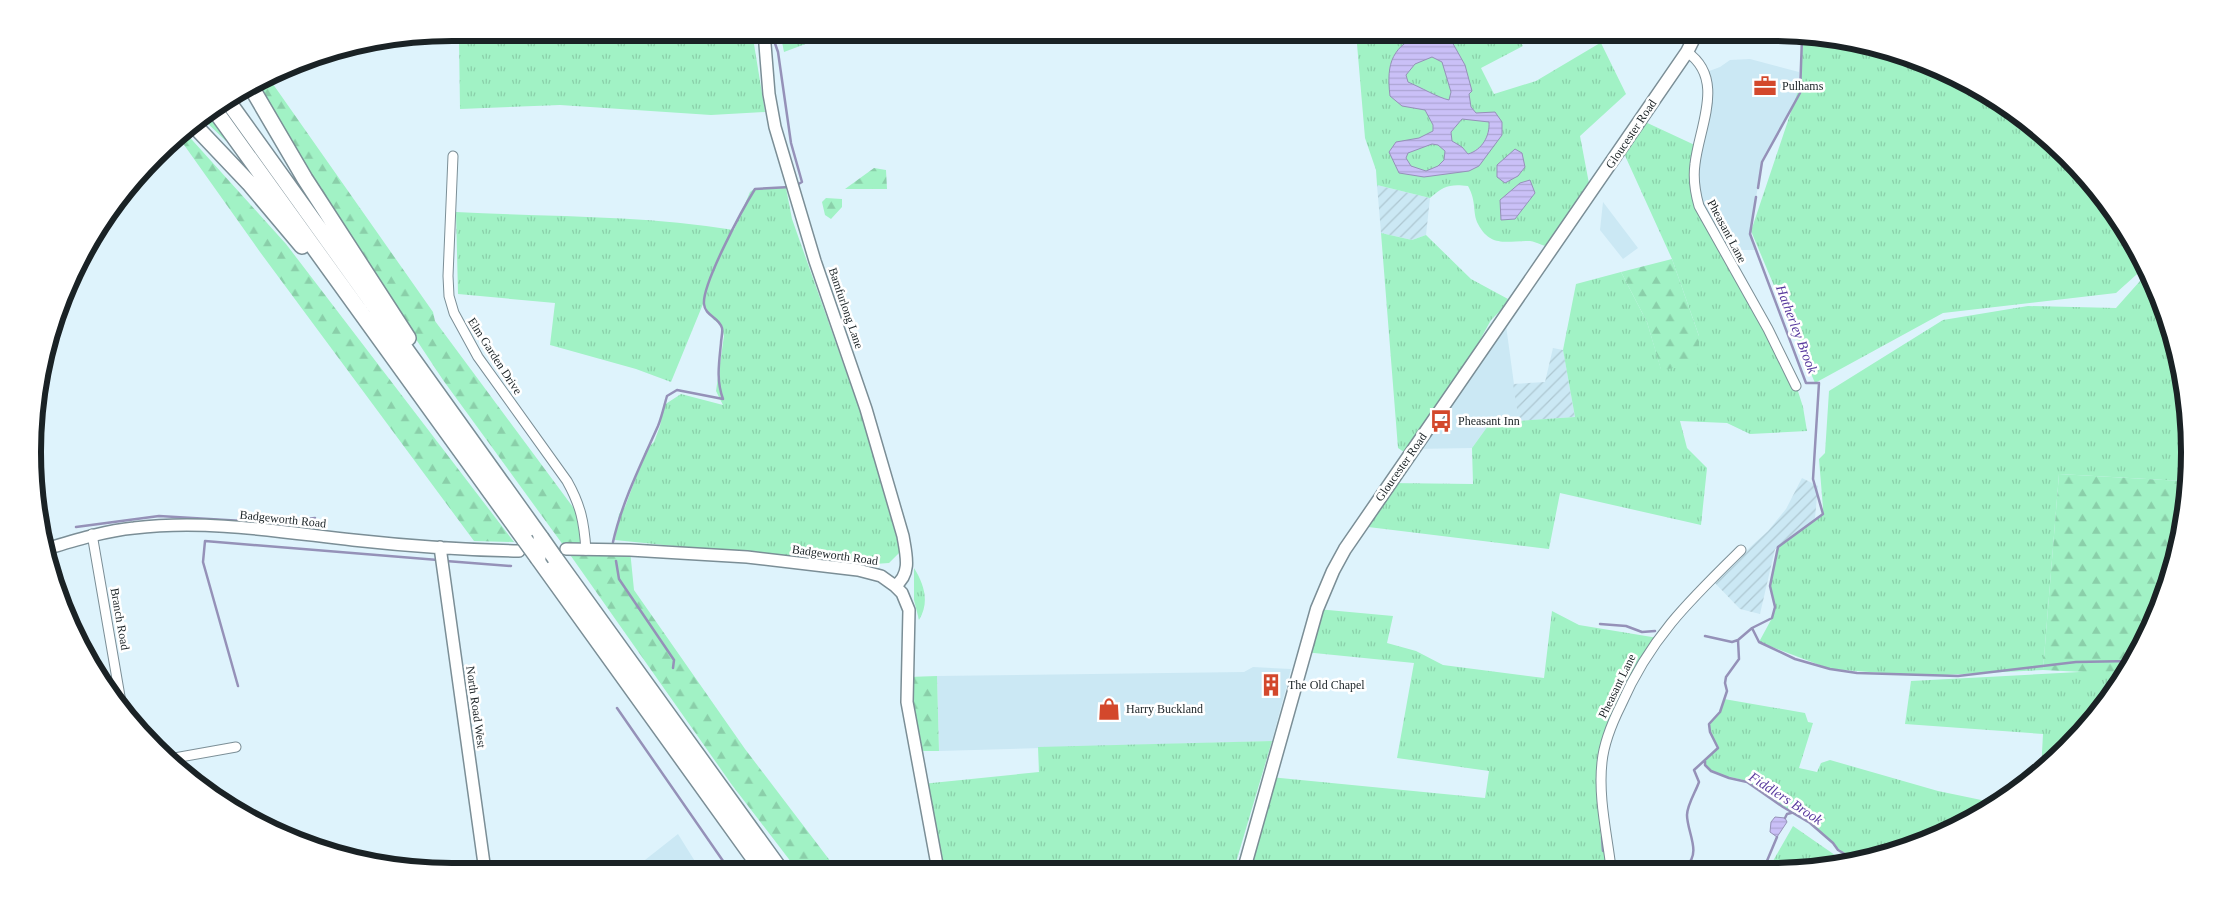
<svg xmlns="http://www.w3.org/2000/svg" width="2222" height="904" font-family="Georgia,serif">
<defs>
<pattern id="industrial-furrows" width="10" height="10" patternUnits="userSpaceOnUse" patternTransform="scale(1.25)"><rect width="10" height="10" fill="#cbe8f4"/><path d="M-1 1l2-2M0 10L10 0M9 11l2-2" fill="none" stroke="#aec7d1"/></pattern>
<pattern id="grass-tufts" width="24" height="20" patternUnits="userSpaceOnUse" patternTransform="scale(1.25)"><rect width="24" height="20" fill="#a1f2c5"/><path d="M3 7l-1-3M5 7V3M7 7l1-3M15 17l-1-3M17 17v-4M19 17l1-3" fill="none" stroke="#8acfa9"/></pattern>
<pattern id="forest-firs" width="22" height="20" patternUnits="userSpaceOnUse" patternTransform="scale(1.25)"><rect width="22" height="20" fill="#a1f2c5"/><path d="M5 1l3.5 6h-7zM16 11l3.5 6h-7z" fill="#8acfa9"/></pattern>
<pattern id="water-rules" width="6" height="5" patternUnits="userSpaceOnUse" patternTransform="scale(1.25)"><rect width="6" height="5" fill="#cac0f7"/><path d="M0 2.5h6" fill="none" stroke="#ada5d4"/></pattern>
</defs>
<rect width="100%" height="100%" fill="#def3fc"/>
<path fill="#cbe8f4" d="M 1750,59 L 1799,72 L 1800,93 L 1762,162 L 1750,234 L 1756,250 L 1722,250 L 1695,190 L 1703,134 L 1704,73 L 1720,67 L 1730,60 Z
M 1603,202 L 1638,248 L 1623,259 L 1600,230 Z
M 1505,318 L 1519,421 L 1490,423 L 1472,448 L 1413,449 Z
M 1253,667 L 1291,669 L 1272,741 L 939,751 L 937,676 L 1244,672 Z
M 678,834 L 701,871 L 631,871 Z"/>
<path fill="url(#industrial-furrows)" d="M 1377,185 L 1430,198 L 1426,235 L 1412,240 L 1381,233 Z
M 1553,348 L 1563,350 L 1575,417 L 1519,421 L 1513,384 L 1545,382 Z
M 1802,478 L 1818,486 L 1815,518 L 1775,549 L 1760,614 L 1740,609 L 1713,581 L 1768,531 L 1786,509 Z"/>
<path fill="url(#grass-tufts)" d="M 780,32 L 835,32 L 835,33 L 784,52 Z
M 1384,32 L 1502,33 L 1508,44 L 1519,39 L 1523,46 L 1481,68 L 1494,94 L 1536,81 L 1600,43 L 1596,33 L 1624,33 L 1601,43 L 1626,94 L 1580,136 L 1591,194 L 1553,249 C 1546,247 1537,242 1530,241 C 1509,240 1491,249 1478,224 C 1472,212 1477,202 1468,186 C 1449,184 1444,186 1430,198 L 1377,185 L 1376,170 L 1365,138 L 1357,44 Z
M 753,38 L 765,112 L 711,115 L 560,105 L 460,109 L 459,40 L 682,40 Z
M 1803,38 L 1905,55 L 1980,89 L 2046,136 L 2103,196 L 2146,266 L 2116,293 L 1943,313 L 1815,383 L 1751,231 L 1800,85 Z
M 1641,120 L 1699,147 L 1695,190 L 1796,385 L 1803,407 L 1807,431 L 1750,434 L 1727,423 L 1680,421 L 1687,448 L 1707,468 L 1701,525 L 1560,493 L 1549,549 L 1360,526 L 1389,483 L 1473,484 L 1472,448 L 1490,423 L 1575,417 L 1563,350 L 1576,284 L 1621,272 L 1647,322 L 1661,369 L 1699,336 L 1672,259 L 1622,149 Z
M 755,188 L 786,188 L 792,219 L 860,411 L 899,546 L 899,553 L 889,563 L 860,565 L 615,540 L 619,514 L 625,507 L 646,450 L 654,442 L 660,426 L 664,405 L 681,394 L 723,405 L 716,391 L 724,336 L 722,326 L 713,319 L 703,304 L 671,382 L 636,369 L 550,345 L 555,303 L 458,294 L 456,212 C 548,217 643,215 734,230 L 750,192 Z
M 1381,233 L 1412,240 L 1426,235 L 1471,279 L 1508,299 L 1502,309 L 1491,320 L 1475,349 L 1404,452 L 1398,448 Z
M 2148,272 L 2175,343 L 2188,419 L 2185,420 L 2182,481 L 2059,474 L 2043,670 L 1922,676 L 1830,669 L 1759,642 L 1772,618 L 1775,607 L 1770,586 L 1778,547 L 1821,515 L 1823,508 L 1819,459 L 1825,453 L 1829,391 L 1943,320 L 2028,306 L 2116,308 Z
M 914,568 C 924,584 930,602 919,620 L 914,600 Z
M 1317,609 L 1393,616 L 1387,643 L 1416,651 L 1443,665 L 1544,678 L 1552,611 L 1579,625 L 1658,638 L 1632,679 L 1602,762 L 1611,868 L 1244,869 L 1269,777 L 1485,798 L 1489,771 L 1397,758 L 1414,663 L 1304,652 Z
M 2117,670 L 2126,671 L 2119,685 L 2046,768 L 2041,771 L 2043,734 L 1905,724 L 1911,681 Z
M 1724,699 L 1805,713 L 1808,722 L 1813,723 L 1799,768 L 1817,772 L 1821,763 L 1830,760 L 1938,791 L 1991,802 L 1931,839 L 1852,861 L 1793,808 L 1797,815 C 1780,805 1765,791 1748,782 C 1732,775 1718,779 1705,765 L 1706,760 L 1718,748 L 1710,732 L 1709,724 L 1720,712 Z
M 1272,741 L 1234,869 L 938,870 L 922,784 L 1039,772 L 1038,747 Z
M 1793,826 L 1845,862 L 1825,868 L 1769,868 Z"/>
<path fill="url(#forest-firs)" d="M 1356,32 L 1384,32 L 1384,33 L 1357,44 Z
M 268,77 L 433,312 L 435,321 L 584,522 L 586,550 L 630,550 L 634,590 L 745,749 L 831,862 L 835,870 L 798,871 L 732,785 L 566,549 L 443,380 L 341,226 L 257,82 Z
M 209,112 L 227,137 L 226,141 L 202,118 Z
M 184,131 L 286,244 L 514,542 L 474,541 L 260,252 L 177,135 Z
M 874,168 L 886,170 L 887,189 L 845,189 Z
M 826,198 L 842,199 L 842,207 L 831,219 L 825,215 L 822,202 Z
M 1672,259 L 1699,336 L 1699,364 L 1661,370 L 1647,322 L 1621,272 Z
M 2185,419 L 2188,419 L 2189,424 L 2186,506 L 2167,587 L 2124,674 L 2043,670 L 2059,474 L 2182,481 Z
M 937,676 L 939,751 L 915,751 L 908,677 Z"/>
<path fill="url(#water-rules)" stroke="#9591b8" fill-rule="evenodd" d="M 1425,32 L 1447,33 L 1465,65 L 1472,91 L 1469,94 L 1471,107 L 1476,113 L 1495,112 L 1502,122 L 1502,135 L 1479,166 L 1469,171 L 1424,177 L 1399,173 L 1389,152 L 1396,142 L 1419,138 L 1433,131 L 1433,125 L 1425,110 L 1402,106 L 1390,96 C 1386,62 1392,46 1425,32 ZM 1432,57 L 1442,62 L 1451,92 L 1449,100 C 1439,98 1420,87 1408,82 L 1406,75 L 1415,64 ZM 1462,119 L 1489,122 C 1490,136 1482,150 1468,154 L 1462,147 L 1452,141 L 1451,132 ZM 1432,144 L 1438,145 L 1445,151 L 1444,160 L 1438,166 L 1426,171 L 1411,166 L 1406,158 L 1408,153 Z
M 1515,149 L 1522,153 L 1525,167 L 1518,176 L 1505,183 L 1497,177 L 1497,165 Z
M 1530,180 L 1535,193 L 1515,219 L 1501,220 L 1500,200 L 1520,183 Z
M 1775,817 L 1785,818 L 1787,822 L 1777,837 L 1770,832 L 1771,822 Z"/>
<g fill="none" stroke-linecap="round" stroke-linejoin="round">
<path stroke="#9591b8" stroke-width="2.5" d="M 771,32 L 778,52 L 791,143 L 802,182 L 795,186
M 1758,188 L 1762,162 L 1800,93 L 1802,38
M 76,527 L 159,516 L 276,523 L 315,518
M 613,542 C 622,502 641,464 658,426 C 662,416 664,406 667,396 L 677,390 L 723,399 C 716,380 719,363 721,343 C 721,339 723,332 722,328 C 719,317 705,316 704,304 C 702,284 743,208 755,189 L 790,187
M 446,561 L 511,566
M 616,561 L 619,579 L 674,660 L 673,668
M 1600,624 L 1626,626 L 1642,632 L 1655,631
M 1752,628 L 1759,642 L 1795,659 L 1830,669 L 1857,673 L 1958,676 L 2076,662 L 2131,661
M 1705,636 L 1732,642 L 1738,640
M 238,686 L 203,562 L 205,541 L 438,560
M 617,708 L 730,871
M 1705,761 L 1705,765 L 1711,771 L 1729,778 L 1747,782 L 1783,807 L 1810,823 L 1833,843 L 1838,850 L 1855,860
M 1785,818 L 1787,814 L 1791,813
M 1602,837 L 1603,851
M 1690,862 L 1694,868
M 1687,868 L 1686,866 C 1702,853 1687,832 1687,815 C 1687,805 1696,791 1699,782 L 1694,770 L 1718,748 L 1710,732 L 1709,724 L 1720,712 L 1727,691 L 1725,683 L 1726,677 L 1739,659 L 1738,640 L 1752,628 L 1772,618 L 1775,607 L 1770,586 L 1778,547 L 1823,514 L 1813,479 L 1819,383 L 1806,383 L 1750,234 L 1756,197
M 1764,868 L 1777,837"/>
<defs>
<path id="minor" d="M 729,32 L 734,34 L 761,32
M 1687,52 C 1726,79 1699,127 1695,164 C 1693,178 1695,192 1699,206 L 1768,329 L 1796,386
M 453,156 L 448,276 L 449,296 L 454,313 L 478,357 L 567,481 C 581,506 584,522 586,550
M 92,534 L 122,708
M 169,759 L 236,747
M 1611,868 C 1607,834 1598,797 1602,762 C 1604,742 1612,723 1621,705 C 1650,638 1690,600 1741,550"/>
<path id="tertiary" d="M 764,32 L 769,94 L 775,127 L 815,261 L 866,409 L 903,536 C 906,554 912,574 895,586
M 440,547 L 485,871
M 46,549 C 76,540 104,531 134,528 C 207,519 281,532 353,540 C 408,546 464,550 519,551
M 566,549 L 630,550 L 747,557 L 858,570 L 881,576 L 895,586 L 902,593 L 909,610 L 907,702 L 938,870"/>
<path id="secondary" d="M 1244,869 L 1317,609 L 1333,571 L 1345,549 L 1687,52 L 1697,32"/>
<path id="trunk" d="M 250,85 L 305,179 L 408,338
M 227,100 L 541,538
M 214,109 L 525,540
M 193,124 L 249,183 L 302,246
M 538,558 L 763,871
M 555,558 L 781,871"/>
</defs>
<use href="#minor" stroke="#7b8e96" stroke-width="11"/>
<use href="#tertiary" stroke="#7b8e96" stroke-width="14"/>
<use href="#secondary" stroke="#7b8e96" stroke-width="15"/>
<use href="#trunk" stroke="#7b8e96" stroke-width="18"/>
<use href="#minor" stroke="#fff" stroke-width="9"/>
<use href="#tertiary" stroke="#fff" stroke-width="11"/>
<use href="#secondary" stroke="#fff" stroke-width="12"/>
<use href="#trunk" stroke="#fff" stroke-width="15"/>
<defs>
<path id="trunk-bridge" d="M 541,538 L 555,558
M 525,540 L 538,558"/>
</defs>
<use href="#trunk-bridge" stroke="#7b8e96" stroke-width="18" stroke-linecap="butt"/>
<use href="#trunk-bridge" stroke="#fff" stroke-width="15"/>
</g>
<defs>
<symbol id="office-bare" viewBox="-9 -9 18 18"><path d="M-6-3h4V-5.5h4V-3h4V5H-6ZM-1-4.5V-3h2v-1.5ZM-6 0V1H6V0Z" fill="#d3482c" stroke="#fff" stroke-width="2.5" paint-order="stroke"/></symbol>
<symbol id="bus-bare" viewBox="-9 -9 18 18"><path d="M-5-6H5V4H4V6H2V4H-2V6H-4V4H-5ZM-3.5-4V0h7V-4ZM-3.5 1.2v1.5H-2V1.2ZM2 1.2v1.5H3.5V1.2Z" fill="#d3482c" stroke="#fff" stroke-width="2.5" paint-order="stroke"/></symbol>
<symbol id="building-bare" viewBox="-9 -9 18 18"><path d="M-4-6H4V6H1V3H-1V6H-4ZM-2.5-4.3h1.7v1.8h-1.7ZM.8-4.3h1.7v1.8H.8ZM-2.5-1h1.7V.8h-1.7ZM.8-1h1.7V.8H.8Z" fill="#d3482c" stroke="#fff" stroke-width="2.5" paint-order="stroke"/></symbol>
<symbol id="shop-bare" viewBox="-9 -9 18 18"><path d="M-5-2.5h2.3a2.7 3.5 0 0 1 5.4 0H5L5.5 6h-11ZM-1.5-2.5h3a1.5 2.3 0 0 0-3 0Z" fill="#d3482c" stroke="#fff" stroke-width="2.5" paint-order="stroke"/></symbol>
</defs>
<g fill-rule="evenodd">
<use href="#office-bare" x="1749" y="70" width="32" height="32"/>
<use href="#bus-bare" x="1425" y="405" width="32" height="32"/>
<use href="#building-bare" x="1255" y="669" width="32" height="32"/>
<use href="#shop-bare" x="1093" y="693" width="32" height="32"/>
</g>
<g text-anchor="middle" stroke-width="5" stroke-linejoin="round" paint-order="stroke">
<g font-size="12" fill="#1a2225" stroke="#fff" text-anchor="start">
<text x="1782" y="90">Pulhams</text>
<text x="1458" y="425">Pheasant Inn</text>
<text x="1288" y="689">The Old Chapel</text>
<text x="1126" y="713">Harry Buckland</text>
</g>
<g font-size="12" fill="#1a2225" stroke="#fff">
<text transform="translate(1631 134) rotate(-56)" y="4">Gloucester Road</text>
<text transform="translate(1727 231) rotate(62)" y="4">Pheasant Lane</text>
<text transform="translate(846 308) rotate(71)" y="4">Bamfurlong Lane</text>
<text transform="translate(495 356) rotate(57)" y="4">Elm Garden Drive</text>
<text transform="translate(1401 467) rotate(-55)" y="4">Gloucester Road</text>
<text transform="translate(283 519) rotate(6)" y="4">Badgeworth Road</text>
<text transform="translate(835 555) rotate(8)" y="4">Badgeworth Road</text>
<text transform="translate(120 619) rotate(80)" y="4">Branch Road</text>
<text transform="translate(1617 686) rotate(-64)" y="4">Pheasant Lane</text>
<text transform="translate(476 707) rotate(82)" y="4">North Road West</text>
</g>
<g font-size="14" font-style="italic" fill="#58399e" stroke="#fff">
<text transform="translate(1797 329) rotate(69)" y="5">Hatherley Brook</text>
<text transform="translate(1786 798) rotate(33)" y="5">Fiddlers Brook</text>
</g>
</g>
<path d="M0 0H2222V904H0ZM452 41H1770A411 411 0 0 1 2181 452V452A411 411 0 0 1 1770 863H452A411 411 0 0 1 41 452V452A411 411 0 0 1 452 41Z" fill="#fff" fill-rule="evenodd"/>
<path fill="none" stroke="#1a2225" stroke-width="6" d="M452 41H1770A411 411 0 0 1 2181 452V452A411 411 0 0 1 1770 863H452A411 411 0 0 1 41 452V452A411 411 0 0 1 452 41Z"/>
</svg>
